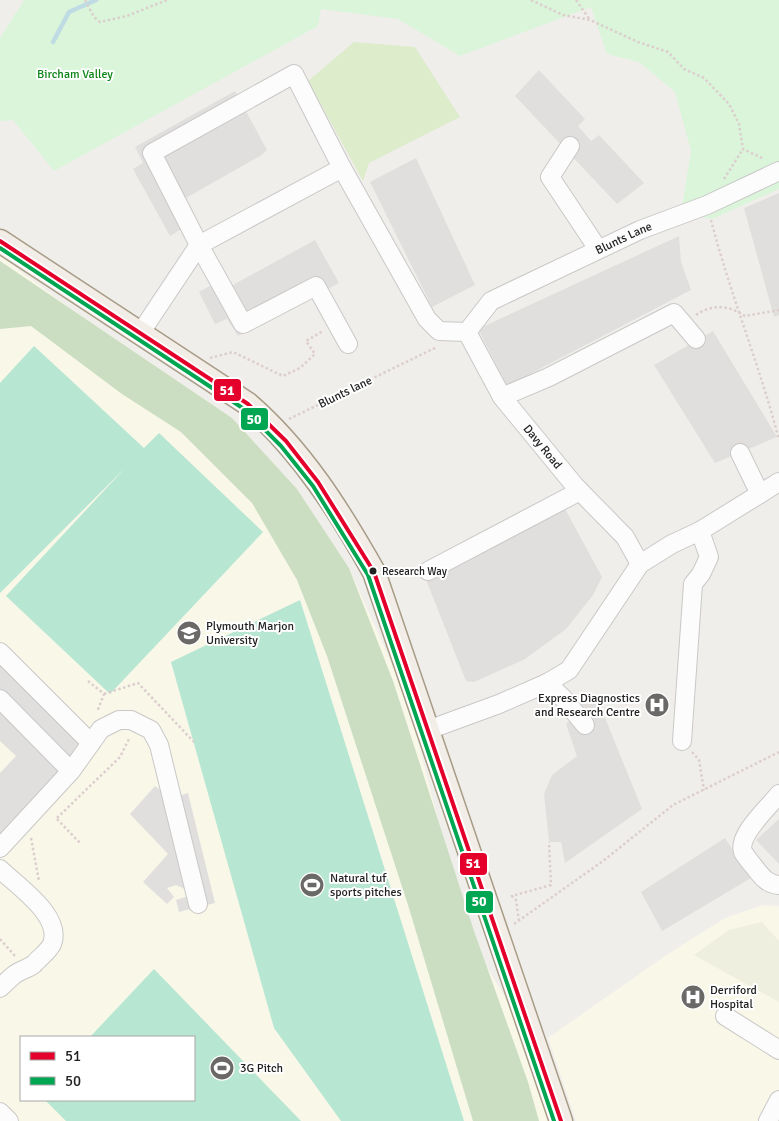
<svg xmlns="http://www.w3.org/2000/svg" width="779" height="1121" font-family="Signika,sans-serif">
<rect width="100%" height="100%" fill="#f0eeeb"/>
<path fill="#f8f7e8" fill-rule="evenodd" d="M 0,256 L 74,311 L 232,418 L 297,489 L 349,568 L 407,698 L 467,934 L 517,1017 L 551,1121 L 0,1121 ZM 21,1037 L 194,1037 L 194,1100 L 21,1100 Z
M 763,905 L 779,906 L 779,1121 L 576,1121 L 548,1038 L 665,956 L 725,918 Z"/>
<path fill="#efefdf" d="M 762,922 L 779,941 L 779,1002 L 694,955 L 729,930 Z"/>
<path fill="#ddeccb" d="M 354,42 L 415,47 L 460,117 L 369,163 L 363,181 L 308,81 Z"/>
<path fill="#cbdec1" d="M 0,261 L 232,418 L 297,489 L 349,568 L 393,681 L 474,931 L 528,1082 L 539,1121 L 473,1121 L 408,905 L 327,656 L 297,580 L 252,503 L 181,432 L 122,394 L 31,326 L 0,329 Z"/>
<path fill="#daf5da" d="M 24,0 L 779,0 L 779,189 L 712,219 L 681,212 L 691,151 L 675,92 L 639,62 L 607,54 L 591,7 L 460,56 L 398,19 L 321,9 L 318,26 L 54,171 L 13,120 L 0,121 L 0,38 Z"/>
<path fill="#b7e6d2" d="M 34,346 L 144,448 L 159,433 L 263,532 L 110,694 L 6,596 L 126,467 L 0,593 L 0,383 Z
M 300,600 L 464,1121 L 341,1121 L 274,1028 L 171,662 Z
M 154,969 L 301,1121 L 66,1121 L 45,1100 L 194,1100 L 194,1037 L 90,1037 Z"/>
<path fill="#e0dfde" d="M 539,70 L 585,119 L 578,126 L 591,141 L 599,135 L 644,183 L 617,204 L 515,96 Z
M 235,91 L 267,150 L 260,156 L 184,199 L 195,221 L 170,236 L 133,169 L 143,163 L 135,147 Z
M 416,158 L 475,285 L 432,307 L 370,182 Z
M 779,193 L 779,315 L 774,317 L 744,208 Z
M 679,236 L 681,262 L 691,290 L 507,386 L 478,329 Z
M 315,240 L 339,283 L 238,336 L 227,319 L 215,324 L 199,292 L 226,277 L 231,286 Z
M 713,331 L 777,437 L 715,463 L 654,365 Z
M 564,507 L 602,577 L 593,595 L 566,629 L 525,659 L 474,682 L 466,681 L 425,577 Z
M 0,643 L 103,742 L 0,851 L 0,773 L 16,756 L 0,741 Z
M 580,695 L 599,703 L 642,809 L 565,863 L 561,842 L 549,842 L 544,794 L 552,775 L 577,756 L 566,724 L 574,717 L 565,707 Z
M 155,786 L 163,792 L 178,796 L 188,793 L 215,903 L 179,912 L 176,900 L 189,896 L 183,888 L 176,885 L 167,888 L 174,897 L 167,904 L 143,882 L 168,854 L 130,814 Z
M 779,819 L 779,864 L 756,840 Z
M 725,838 L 751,878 L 662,931 L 641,892 Z"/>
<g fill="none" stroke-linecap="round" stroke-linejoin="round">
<path stroke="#bfdbe3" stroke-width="4.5" d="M 53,42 L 69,12 L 96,0"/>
<defs>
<g id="minor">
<path d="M 570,146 L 550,177 L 598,249"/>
<path d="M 342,168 L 294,74 L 152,153 L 199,245 L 243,324 L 316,286 L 348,344"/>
<path d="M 141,332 L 199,245 L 342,168 L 427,319 L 439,331 L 467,332"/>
<path id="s1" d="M 467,332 L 491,301 L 640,230 L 707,205 L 779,171"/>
<path id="s2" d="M 467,332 L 502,397 L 575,486 L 625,537 L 640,564"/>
<path d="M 502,397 L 549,377 L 674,313 L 696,339"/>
<path d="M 740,453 L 760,494"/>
<path d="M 428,571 L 580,491"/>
<path d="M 0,652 L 91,743"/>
<path d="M 547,683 L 563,698 L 585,725"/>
<path d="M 0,699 L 71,771"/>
<path d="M 428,730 L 499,704 L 547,683 L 569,670 L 640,564 L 672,544 L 700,531 L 779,482"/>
<path d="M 682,741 L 693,584 L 701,574 L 709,557 L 700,531"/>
<path d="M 779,794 C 769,807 737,835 743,852 C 746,857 751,863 755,868 C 762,877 767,884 779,885"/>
<path d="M 0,848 L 71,771 L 101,729 L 119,720 L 131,720 L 151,730 L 159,745 L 198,904"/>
<path d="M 0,869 C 17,886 63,916 52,944 C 49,951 39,958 34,964 C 28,969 20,970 14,975 C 9,979 4,984 0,988"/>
<path d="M 725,1016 L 779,1050"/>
<path d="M 0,1112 L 9,1121"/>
<path d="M 768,1121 L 779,1100"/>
</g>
<path id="major" d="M 0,241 L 248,404 C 302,451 339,510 374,572 L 561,1121"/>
</defs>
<use href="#minor" stroke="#c9c8c7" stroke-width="20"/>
<use href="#major" stroke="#a79c86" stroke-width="25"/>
<path stroke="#dccecd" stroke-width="2.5" stroke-dasharray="2.5 2.5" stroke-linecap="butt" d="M 85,0 L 94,17 L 100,22 L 127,16 L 167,0
M 531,0 L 563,15 L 590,20 L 638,42 L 668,52 L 684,69 L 704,78 L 729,104 L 739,124 L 743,149 L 764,159
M 576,0 L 590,20
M 724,179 L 743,149
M 711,220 C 730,294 760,366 779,440
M 696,315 C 712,304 729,305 745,316 L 779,310
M 210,358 L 233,352 L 283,376 L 300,368 L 315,354 L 306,341 L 323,331
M 289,419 L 437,347
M 88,681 L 104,694 L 97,712
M 104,694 L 138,683 L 194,742
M 692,752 L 699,760 L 704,790
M 57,818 L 120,757 L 130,737
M 57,819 L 80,843
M 31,838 L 39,881
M 519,921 L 516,900 L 512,896 L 551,885 L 549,842
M 514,924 L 603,861 L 673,805 L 779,752
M 0,939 L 15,956"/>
<use href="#minor" stroke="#fdfcfc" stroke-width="18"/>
<use href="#major" stroke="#f3ede7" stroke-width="22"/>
<defs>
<path id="bus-1" d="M 0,241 L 248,404 L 286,441 L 318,482 L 374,572 L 561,1121"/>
<path id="bus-2" d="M 0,248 L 244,409 L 281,446 L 313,486 L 368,575 L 554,1121"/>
</defs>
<use href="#bus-1" stroke="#fff" stroke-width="8"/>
<use href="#bus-2" stroke="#fff" stroke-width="8"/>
<use href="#bus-1" stroke="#e4002b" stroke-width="4"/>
<use href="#bus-2" stroke="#00a651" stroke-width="4"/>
</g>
<defs>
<symbol id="university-disc" viewBox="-11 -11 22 22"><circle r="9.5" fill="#6a6968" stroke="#fff"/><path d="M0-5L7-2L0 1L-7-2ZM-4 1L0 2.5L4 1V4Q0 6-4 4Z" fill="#fff"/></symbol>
<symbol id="hospital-disc" viewBox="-11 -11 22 22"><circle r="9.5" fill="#6a6968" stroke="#fff"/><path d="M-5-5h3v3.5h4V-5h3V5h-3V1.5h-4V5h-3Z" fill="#fff"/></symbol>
<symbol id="stadium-disc" viewBox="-11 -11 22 22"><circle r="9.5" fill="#6a6968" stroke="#fff"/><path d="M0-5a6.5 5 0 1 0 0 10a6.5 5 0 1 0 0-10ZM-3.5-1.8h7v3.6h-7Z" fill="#fff"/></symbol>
</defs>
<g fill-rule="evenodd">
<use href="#university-disc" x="175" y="619" width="28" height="28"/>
<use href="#hospital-disc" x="643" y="691" width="28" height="28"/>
<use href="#stadium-disc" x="298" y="871" width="28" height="28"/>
<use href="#hospital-disc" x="679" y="983" width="28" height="28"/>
<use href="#stadium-disc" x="208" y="1054" width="28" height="28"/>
</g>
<circle fill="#222" stroke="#fff" stroke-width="2" cx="373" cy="571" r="4.5"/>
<g text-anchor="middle" stroke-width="4" stroke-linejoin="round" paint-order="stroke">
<g font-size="11" fill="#222" stroke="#fff" text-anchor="start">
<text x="382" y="575">Research Way</text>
</g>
<g font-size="12" fill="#0c8416" stroke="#fff">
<text x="75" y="78">Bircham Valley</text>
</g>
<g font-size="12" fill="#222" stroke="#fff">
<text dy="4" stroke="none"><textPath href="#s1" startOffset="186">Blunts Lane</textPath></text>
<text transform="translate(345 392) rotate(-26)" y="4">Blunts lane</text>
<text dy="4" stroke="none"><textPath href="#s2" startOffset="138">Davy Road</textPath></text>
</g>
<g font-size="12" fill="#222" stroke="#fff" text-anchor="start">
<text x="206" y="630">Plymouth Marjon<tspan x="206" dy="14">University</tspan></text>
<text x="640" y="702" text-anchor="end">Express Diagnostics<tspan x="640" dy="14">and Research Centre</tspan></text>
<text x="330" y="882">Natural tuf<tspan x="330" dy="14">sports pitches</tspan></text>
<text x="710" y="994">Derriford<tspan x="710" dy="14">Hospital</tspan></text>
<text x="240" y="1072">3G Pitch</text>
</g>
</g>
<g stroke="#fff" stroke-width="2">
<rect x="213" y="378" width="29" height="24" rx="5" fill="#e4002b"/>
<rect x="240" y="407" width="29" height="24" rx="5" fill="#00a651"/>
<rect x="459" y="852" width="29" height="24" rx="5" fill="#e4002b"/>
<rect x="465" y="890" width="29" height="24" rx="5" fill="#00a651"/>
</g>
<g font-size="14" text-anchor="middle" font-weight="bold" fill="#fff">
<text x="227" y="395">51</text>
<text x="254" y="424">50</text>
<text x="473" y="868">51</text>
<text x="479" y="906">50</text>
</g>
<rect x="20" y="1036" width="175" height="65" fill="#ffffff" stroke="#a7a7a7"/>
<rect x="30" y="1052" width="25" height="8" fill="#e4002b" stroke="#a7a7a7"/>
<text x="65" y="1061" font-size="15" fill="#222222">51</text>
<rect x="30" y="1077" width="25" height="8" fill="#00a651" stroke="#a7a7a7"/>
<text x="65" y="1086" font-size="15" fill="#222222">50</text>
</svg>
